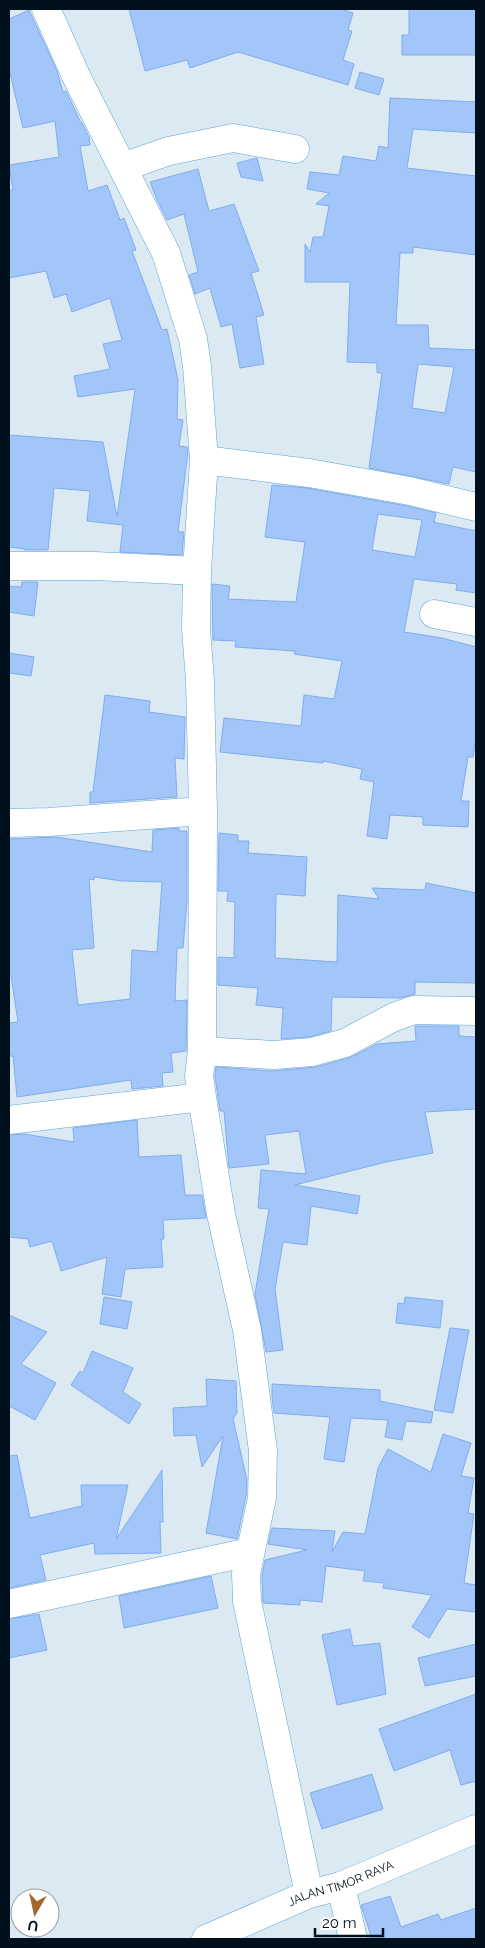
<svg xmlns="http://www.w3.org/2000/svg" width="485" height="1948" font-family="Raleway,sans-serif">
<rect width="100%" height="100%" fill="#dbe9f3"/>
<path fill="#a3c6fa" stroke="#81aceb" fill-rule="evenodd" d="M 129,9 L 341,9 L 353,13 L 348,30 L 352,31 L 343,60 L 354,64 L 348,85 L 238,52 L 190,68 L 187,60 L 145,71 Z
M 409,9 L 476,9 L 476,55 L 402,55 L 402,35 L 409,35 Z
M 29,10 L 57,71 L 63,92 L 66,91 L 81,123 L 82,123 L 89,137 L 90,145 L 80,146 L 88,191 L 107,185 L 120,220 L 124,218 L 136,250 L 132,251 L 162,330 L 167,329 L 178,380 L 177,419 L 183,420 L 179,446 L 187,447 L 188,452 L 178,532 L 184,532 L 182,555 L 120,552 L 123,525 L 87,521 L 90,491 L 54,488 L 48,550 L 25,550 L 25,549 L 9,547 L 9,435 L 103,442 L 117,517 L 135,389 L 78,397 L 74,376 L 110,369 L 103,344 L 122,340 L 110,298 L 72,312 L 66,294 L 54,298 L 46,271 L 9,278 L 9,190 L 13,190 L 9,165 L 59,157 L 55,121 L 23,128 L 9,69 L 9,19 Z
M 360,72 L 384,79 L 379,95 L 355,88 Z
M 390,98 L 476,102 L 476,133 L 413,129 L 407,168 L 476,176 L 476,255 L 413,247 L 413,253 L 400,253 L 396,325 L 428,325 L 429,348 L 476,350 L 476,472 L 453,467 L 449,484 L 369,468 L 382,373 L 377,373 L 377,363 L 347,362 L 350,282 L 305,282 L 305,244 L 310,252 L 313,237 L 323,237 L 329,206 L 316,204 L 329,193 L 307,189 L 310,172 L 339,175 L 343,156 L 376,161 L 379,146 L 388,148 ZM 418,364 L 454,367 L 445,413 L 412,408 Z
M 257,158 L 263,181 L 241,177 L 237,163 Z
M 198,169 L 209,211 L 234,204 L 259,271 L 251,273 L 264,315 L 256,317 L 264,364 L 240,368 L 232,324 L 221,327 L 210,288 L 195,294 L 189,275 L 198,272 L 184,214 L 167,220 L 157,200 L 150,182 Z
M 272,485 L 307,488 L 407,506 L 436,513 L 434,522 L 433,522 L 476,531 L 476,593 L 456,590 L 457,584 L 414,579 L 404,632 L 442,638 L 476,647 L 476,738 L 473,757 L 468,757 L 461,801 L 469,801 L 468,827 L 423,825 L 423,817 L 390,815 L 387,839 L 367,836 L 374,782 L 360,779 L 362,769 L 323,761 L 323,763 L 220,752 L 224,718 L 301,726 L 304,695 L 334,699 L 342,661 L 294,654 L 295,651 L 235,647 L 236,641 L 213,640 L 212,584 L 230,586 L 228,599 L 296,602 L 305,542 L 265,537 ZM 378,514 L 422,520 L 415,557 L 372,550 Z
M 22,582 L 38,582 L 34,616 L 9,612 L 9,586 L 21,587 Z
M 9,653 L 34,657 L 31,676 L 9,673 Z
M 105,695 L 150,701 L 149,712 L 185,717 L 184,759 L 175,758 L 177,797 L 90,803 L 90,792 L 93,792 Z
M 179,828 L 179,831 L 187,831 L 187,902 L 183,948 L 177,948 L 175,1001 L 187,1000 L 186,1051 L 171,1053 L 173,1072 L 162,1073 L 163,1086 L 132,1089 L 131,1080 L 17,1097 L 13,1056 L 9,1056 L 9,1023 L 18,1022 L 11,976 L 9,976 L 9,839 L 56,837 L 152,852 L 153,830 ZM 94,877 L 122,881 L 162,882 L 157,952 L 132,950 L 130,999 L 78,1005 L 72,950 L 94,948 L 89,879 L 94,880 Z
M 219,833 L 238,835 L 238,841 L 249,841 L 248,853 L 307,857 L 305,896 L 276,894 L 275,958 L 337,962 L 338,895 L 379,899 L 372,888 L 425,890 L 426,883 L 476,893 L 476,983 L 415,982 L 415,994 L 400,998 L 332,997 L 331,1031 L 309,1037 L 281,1039 L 283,1008 L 256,1005 L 258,988 L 218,985 L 218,957 L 234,958 L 235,902 L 227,901 L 228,891 L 218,891 Z
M 415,1026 L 459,1026 L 459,1036 L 476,1037 L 476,1109 L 425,1112 L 433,1153 L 386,1162 L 295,1185 L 360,1196 L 357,1214 L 311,1206 L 307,1245 L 283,1242 L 275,1289 L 283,1350 L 266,1352 L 255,1294 L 269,1209 L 258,1208 L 261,1170 L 306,1174 L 299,1131 L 265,1135 L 269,1164 L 229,1168 L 224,1111 L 220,1111 L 215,1076 L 216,1067 L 273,1071 L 316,1067 L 349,1058 L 377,1044 L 416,1041 Z
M 137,1120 L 139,1157 L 181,1155 L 185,1195 L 202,1195 L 206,1218 L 163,1220 L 164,1239 L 161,1239 L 163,1267 L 125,1269 L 121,1297 L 102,1294 L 107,1257 L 61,1271 L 52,1241 L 30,1247 L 28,1239 L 9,1237 L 9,1135 L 24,1134 L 74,1142 L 73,1128 Z
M 104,1297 L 132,1302 L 127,1329 L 100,1324 Z
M 405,1297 L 443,1301 L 440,1328 L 396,1323 L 398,1303 L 404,1304 Z
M 9,1315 L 47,1332 L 21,1364 L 56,1383 L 35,1420 L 9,1406 Z
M 450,1328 L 469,1330 L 453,1413 L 434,1410 Z
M 92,1351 L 133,1368 L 123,1392 L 141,1404 L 129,1424 L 71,1385 L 80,1371 L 83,1373 Z
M 206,1379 L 236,1381 L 237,1413 L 233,1419 L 247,1480 L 246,1496 L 237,1539 L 206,1533 L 223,1436 L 202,1467 L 196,1435 L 174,1436 L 173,1408 L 207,1406 Z
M 272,1384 L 380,1390 L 380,1401 L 433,1412 L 431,1423 L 406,1421 L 402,1440 L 385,1437 L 388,1420 L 351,1418 L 344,1462 L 324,1459 L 330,1417 L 274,1413 L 272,1396 Z
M 443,1434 L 471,1443 L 461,1476 L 474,1478 L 468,1513 L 474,1514 L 464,1583 L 476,1585 L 476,1612 L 447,1609 L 429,1638 L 412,1627 L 432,1595 L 383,1588 L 384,1583 L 363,1581 L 365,1571 L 326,1566 L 322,1602 L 300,1600 L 300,1605 L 263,1603 L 262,1575 L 265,1560 L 307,1550 L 268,1544 L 272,1528 L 335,1531 L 332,1552 L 343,1532 L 365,1534 L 378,1468 L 388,1449 L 431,1472 Z
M 17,1455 L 30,1518 L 82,1506 L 81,1485 L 128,1485 L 116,1539 L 162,1470 L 163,1522 L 160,1522 L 161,1553 L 95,1554 L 94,1543 L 40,1555 L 46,1580 L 9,1588 L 9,1456 Z
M 211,1576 L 218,1608 L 124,1628 L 119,1596 Z
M 39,1614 L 47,1650 L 9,1658 L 9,1619 Z
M 350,1629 L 353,1646 L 380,1643 L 386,1694 L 337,1705 L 322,1635 Z
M 476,1644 L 476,1676 L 425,1686 L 418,1658 Z
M 476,1694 L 476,1781 L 461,1785 L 450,1750 L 394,1771 L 379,1729 Z
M 372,1774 L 383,1809 L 322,1829 L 310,1793 Z
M 390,1896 L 401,1927 L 438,1914 L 441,1920 L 476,1908 L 476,1939 L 372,1939 L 361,1905 Z"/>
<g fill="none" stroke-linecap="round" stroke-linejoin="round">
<defs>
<path id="minor" d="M 46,9 L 77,78 L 166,253 L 193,339 L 197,366 L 204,460 L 197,571 L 196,629 L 200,681 L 203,811 L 202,1051 L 199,1076 L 202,1097 L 221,1214 L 247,1330 L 263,1451 L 262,1498 L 246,1574 L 247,1601 L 309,1894
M 123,167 L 169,151 L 233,138 L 295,149
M 204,460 L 309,473 L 410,491 L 476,507
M 9,566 L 95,566 L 197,571
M 434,614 L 476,622
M 9,823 L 49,822 L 203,811
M 202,1051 L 274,1055 L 312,1052 L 345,1043 L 394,1017 L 414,1010 L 476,1011
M 9,1120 L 202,1097
M 9,1604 L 250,1552
M 341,1886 L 353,1939"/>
<g id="trunk">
<path id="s1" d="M 206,1939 L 309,1894 L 341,1886 L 476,1829"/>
</g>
</defs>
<use href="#minor" stroke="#5aa7d6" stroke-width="29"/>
<use href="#trunk" stroke="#5aa7d6" stroke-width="29"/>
<use href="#minor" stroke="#fff" stroke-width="28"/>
<use href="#trunk" stroke="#fff" stroke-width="28"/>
</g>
<g text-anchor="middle" stroke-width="4" stroke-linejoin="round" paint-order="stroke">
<g font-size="12" fill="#00101d" stroke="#fff">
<text dy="4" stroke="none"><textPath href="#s1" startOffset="146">JALAN TIMOR RAYA</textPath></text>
</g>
</g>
<rect width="485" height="1948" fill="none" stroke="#00101d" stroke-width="20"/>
<g transform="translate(35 1913) rotate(189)"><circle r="24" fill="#ffffff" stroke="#999fa5"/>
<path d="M0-4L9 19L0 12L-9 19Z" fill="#a76630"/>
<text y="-8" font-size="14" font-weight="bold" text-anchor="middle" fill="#00101d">U</text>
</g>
<path d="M315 1928v8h68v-8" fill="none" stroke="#00101d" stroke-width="2.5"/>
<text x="322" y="1928" font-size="15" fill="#00101d" stroke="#ffffff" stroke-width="4" paint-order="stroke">20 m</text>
</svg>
